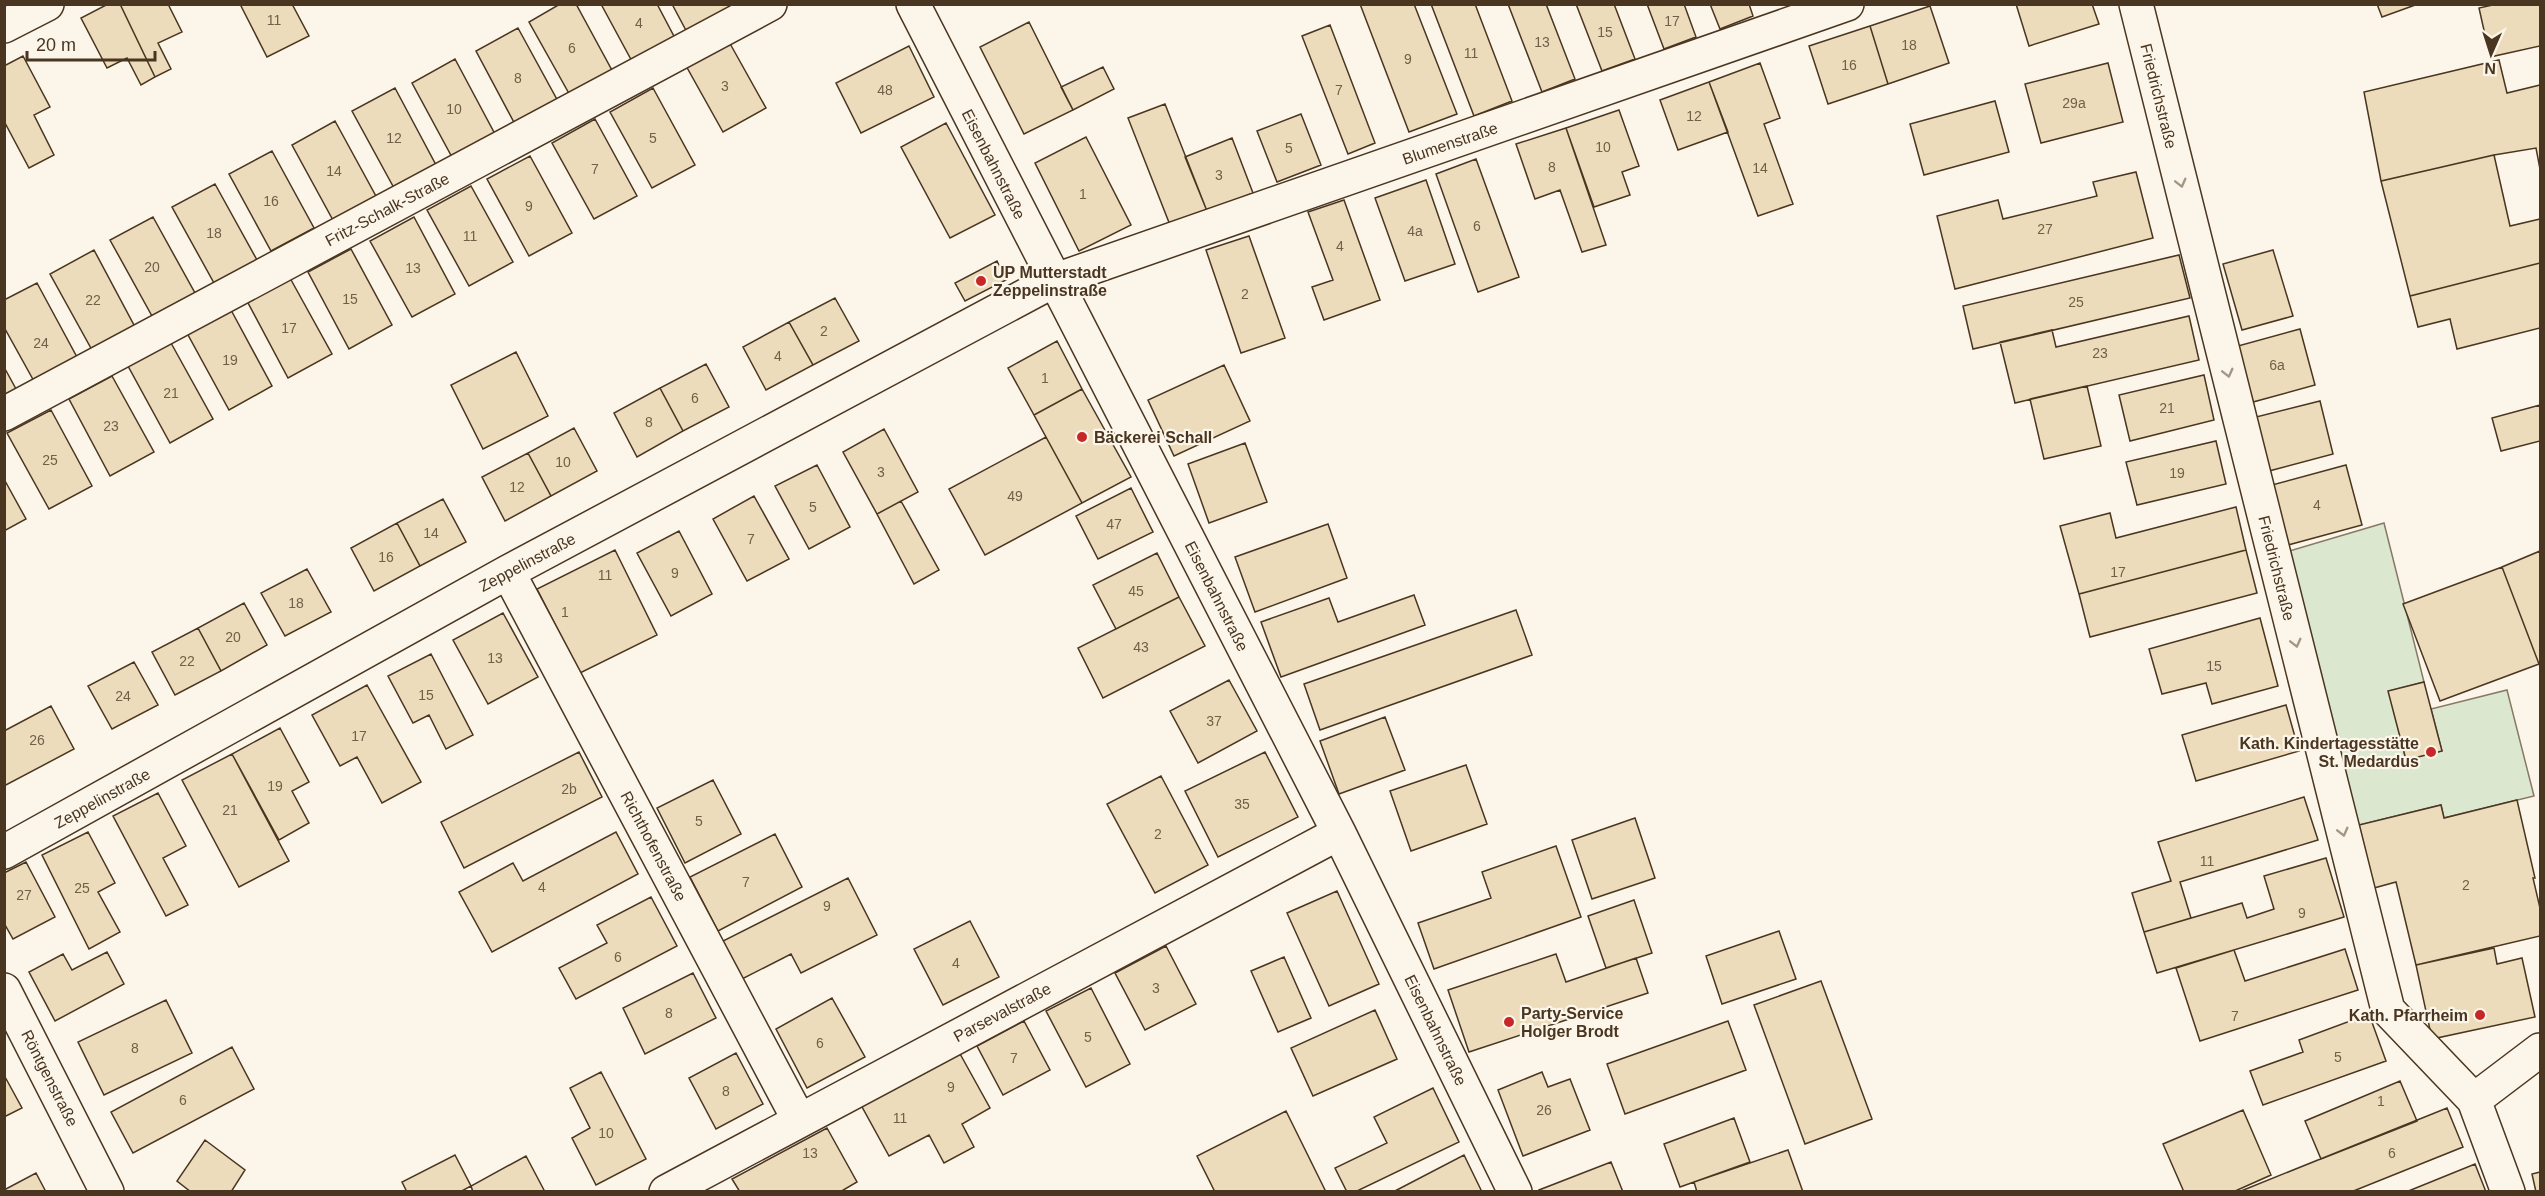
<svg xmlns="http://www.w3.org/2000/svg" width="2545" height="1196" font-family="Arial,sans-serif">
<rect width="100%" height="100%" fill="#fbf6e9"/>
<path fill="#dce7d0" stroke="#887966" stroke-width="1.5" d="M 2384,523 L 2424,682 L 2389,691 L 2406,759 L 2442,751 L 2431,709 L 2507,690 L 2534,796 L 2444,818 L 2441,805 L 2359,825 L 2286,552 Z"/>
<path fill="#ecdcbc" stroke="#4a3520" stroke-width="1.5" d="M 108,4 L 120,4 L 155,77 L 141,85 L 127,58 L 107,68 L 81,18 Z
M 120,4 L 168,4 L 182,32 L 158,43 L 171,69 L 155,77 Z
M 240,4 L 292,4 L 309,36 L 267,57 Z
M 560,4 L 576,4 L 614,74 L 571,97 L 529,22 Z
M 601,4 L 657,4 L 677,42 L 634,65 Z
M 672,4 L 729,4 L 733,12 L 689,36 Z
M 1360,4 L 1414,4 L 1457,114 L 1409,132 Z
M 1431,4 L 1475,4 L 1512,101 L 1474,116 Z
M 1508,4 L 1546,4 L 1575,79 L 1542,92 Z
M 1576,4 L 1614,4 L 1635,59 L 1602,71 Z
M 1647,4 L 1684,4 L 1696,37 L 1664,49 Z
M 1710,4 L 1749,4 L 1753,16 L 1720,29 Z
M 2016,4 L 2092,4 L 2099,24 L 2029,46 Z
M 2377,4 L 2418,4 L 2382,17 Z
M 2497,4 L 2540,4 L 2540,46 L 2490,57 L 2479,8 Z
M 1930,6 L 1949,63 L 1888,84 L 1870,26 Z
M 1029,22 L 1073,110 L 1024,134 L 980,47 Z
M 1330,25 L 1375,143 L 1348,154 L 1302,36 Z
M 1870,26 L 1888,84 L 1828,104 L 1809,46 Z
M 518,28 L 560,105 L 517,128 L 476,51 Z
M 728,40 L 766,108 L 723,132 L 685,64 Z
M 909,46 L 934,97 L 861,133 L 836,83 Z
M 23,56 L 50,107 L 34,115 L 54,155 L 29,168 L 4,121 L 4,66 Z
M 455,59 L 496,136 L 453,159 L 412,83 Z
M 2499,60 L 2507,93 L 2540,85 L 2540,169 L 2536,148 L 2494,155 L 2381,181 L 2364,92 Z
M 1760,63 L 1780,118 L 1764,124 L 1793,204 L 1758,216 L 1709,82 Z
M 2108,63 L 2123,122 L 2041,143 L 2025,84 Z
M 1103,67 L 1114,89 L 1073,110 L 1061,87 Z
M 1709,82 L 1728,132 L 1678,150 L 1660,100 Z
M 395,88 L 436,165 L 394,188 L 352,111 Z
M 653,88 L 695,165 L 652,188 L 610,112 Z
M 1995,101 L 2009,152 L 1924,175 L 1910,124 Z
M 1165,104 L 1207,211 L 1170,225 L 1128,118 Z
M 1619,110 L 1639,166 L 1622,172 L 1630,195 L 1594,207 L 1566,128 Z
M 1301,114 L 1321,165 L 1277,182 L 1257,131 Z
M 595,119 L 637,196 L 594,219 L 552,143 Z
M 335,121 L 377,198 L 334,222 L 292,145 Z
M 946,123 L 995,215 L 950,238 L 901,147 Z
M 1566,128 L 1606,245 L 1582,252 L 1560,190 L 1535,199 L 1516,144 Z
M 1086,137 L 1131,225 L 1079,251 L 1035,163 Z
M 1232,138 L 1253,193 L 1207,211 L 1185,157 Z
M 272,151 L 314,228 L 271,251 L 229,174 Z
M 2494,155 L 2510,226 L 2540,219 L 2540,263 L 2410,296 L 2381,181 Z
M 530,156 L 572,233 L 529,256 L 487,179 Z
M 1476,159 L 1519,277 L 1478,292 L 1436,174 Z
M 2136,172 L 2153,238 L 1955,289 L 1937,216 L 1998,200 L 2003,219 L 2097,196 L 2093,182 Z
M 1426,180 L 1455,264 L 1405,281 L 1375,198 Z
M 215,184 L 257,260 L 214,283 L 172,207 Z
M 471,186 L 513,262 L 469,286 L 427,210 Z
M 1344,200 L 1380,300 L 1324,320 L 1312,287 L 1333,280 L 1308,212 Z
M 153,217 L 195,293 L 152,316 L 110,240 Z
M 414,217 L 455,294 L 412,317 L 370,241 Z
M 1249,236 L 1285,338 L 1241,353 L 1206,250 Z
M 351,249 L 392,325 L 349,349 L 308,272 Z
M 94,250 L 135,327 L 92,350 L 50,274 Z
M 2273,250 L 2293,316 L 2242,330 L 2223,264 Z
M 2179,255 L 2190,298 L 1973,349 L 1963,306 Z
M 997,261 L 1006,280 L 965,301 L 955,283 Z
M 2540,263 L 2540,328 L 2457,349 L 2450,319 L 2418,327 L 2410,296 Z
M 290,278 L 332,354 L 288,378 L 247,301 Z
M 37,283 L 78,359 L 35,383 L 4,327 L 4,300 Z
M 835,298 L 859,341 L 813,365 L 789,322 Z
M 231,310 L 272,386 L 229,410 L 187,333 Z
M 2189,316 L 2199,360 L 2015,403 L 2000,342 L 2052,330 L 2056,347 Z
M 789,322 L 813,365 L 766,390 L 743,347 Z
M 2300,329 L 2315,385 L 2253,402 L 2238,346 Z
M 1057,341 L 1082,389 L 1034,415 L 1008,368 Z
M 171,343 L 213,419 L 170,443 L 128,366 Z
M 516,352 L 548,416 L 483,449 L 451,385 Z
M 706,364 L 729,407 L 683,431 L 660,388 Z
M 1224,365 L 1250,421 L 1174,456 L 1148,400 Z
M 4,367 L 16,389 L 4,395 Z
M 2204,375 L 2214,420 L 2130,441 L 2119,395 Z
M 112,376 L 154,452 L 110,476 L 69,399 Z
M 2087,386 L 2101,446 L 2044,459 L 2030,399 Z
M 660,388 L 683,431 L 637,457 L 614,413 Z
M 1082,389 L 1131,477 L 1082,503 L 1034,415 Z
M 2320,401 L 2333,454 L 2269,471 L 2256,417 Z
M 2540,405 L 2540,441 L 2501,451 L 2492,418 Z
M 51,410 L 92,486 L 49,509 L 7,433 Z
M 574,428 L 597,471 L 551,496 L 528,453 Z
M 884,429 L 918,492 L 877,514 L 843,452 Z
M 1046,437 L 1082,503 L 985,555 L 949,489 Z
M 2216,441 L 2226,484 L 2137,505 L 2126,462 Z
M 1245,443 L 1267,502 L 1209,523 L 1188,464 Z
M 528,453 L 551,496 L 505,521 L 482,477 Z
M 817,465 L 850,527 L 809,549 L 775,486 Z
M 2346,465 L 2362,525 L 2288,545 L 2272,485 Z
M 4,479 L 26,519 L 4,531 Z
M 1131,488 L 1153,532 L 1098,559 L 1076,516 Z
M 754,496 L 789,559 L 747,581 L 713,519 Z
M 443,499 L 466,542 L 420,566 L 397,523 Z
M 901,501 L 939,570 L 914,584 L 877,514 Z
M 2236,507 L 2246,550 L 2079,594 L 2060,526 L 2110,513 L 2116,538 Z
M 397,523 L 420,566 L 374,591 L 351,548 Z
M 1328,524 L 1347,578 L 1255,612 L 1235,557 Z
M 679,531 L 712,594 L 671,616 L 637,553 Z
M 615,550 L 657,635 L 580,673 L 537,589 Z
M 2246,550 L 2257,593 L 2090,637 L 2079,594 Z
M 2540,551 L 2540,663 L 2539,664 L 2502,567 Z
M 1157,553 L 1179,597 L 1116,629 L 1093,585 Z
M 2502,567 L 2539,664 L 2440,701 L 2403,604 Z
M 307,569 L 331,612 L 285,636 L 261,593 Z
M 1414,595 L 1425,625 L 1281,677 L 1261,622 L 1329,598 L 1338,622 Z
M 1179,597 L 1205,646 L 1103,698 L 1078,648 Z
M 244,603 L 267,645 L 221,671 L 198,628 Z
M 1516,610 L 1532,655 L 1320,730 L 1304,684 Z
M 503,613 L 538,677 L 488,704 L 453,640 Z
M 2260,618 L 2278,686 L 2212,704 L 2206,683 L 2162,694 L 2149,649 Z
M 198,628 L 221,671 L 175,695 L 152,652 Z
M 431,654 L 473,735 L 446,749 L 429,715 L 413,723 L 388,676 Z
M 134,662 L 158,705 L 112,729 L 88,686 Z
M 1229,680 L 1257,731 L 1198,763 L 1170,711 Z
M 2424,682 L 2442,751 L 2406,760 L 2388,691 Z
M 367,685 L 421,782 L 382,803 L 357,757 L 340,766 L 312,715 Z
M 2286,705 L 2299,751 L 2196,781 L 2182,735 Z
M 51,706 L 74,749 L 4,786 L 4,731 Z
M 1385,717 L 1405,770 L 1339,794 L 1320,741 Z
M 280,728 L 309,782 L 292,791 L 309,823 L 279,840 L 232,754 Z
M 579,752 L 602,797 L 464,868 L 441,822 Z
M 1265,752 L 1298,817 L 1218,857 L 1185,791 Z
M 232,754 L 289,861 L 239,887 L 182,780 Z
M 1466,765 L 1487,824 L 1411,851 L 1390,791 Z
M 1161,776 L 1208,865 L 1155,893 L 1107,804 Z
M 713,780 L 741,834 L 685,863 L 657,808 Z
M 158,793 L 186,846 L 163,858 L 188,905 L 166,916 L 113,816 Z
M 2304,797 L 2318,840 L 2180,882 L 2191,918 L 2144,932 L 2132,893 L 2171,881 L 2158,842 Z
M 2517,800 L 2535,878 L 2533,878 L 2540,908 L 2540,936 L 2416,965 L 2396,882 L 2374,888 L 2359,825 L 2441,805 L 2444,818 Z
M 1635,818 L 1655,878 L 1592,899 L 1572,840 Z
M 88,832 L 115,883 L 98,892 L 120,932 L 89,949 L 42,855 Z
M 616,832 L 638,874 L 492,952 L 459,892 L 513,863 L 523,881 Z
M 775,834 L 802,887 L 718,931 L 690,877 Z
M 1556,846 L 1581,917 L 1434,969 L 1418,923 L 1491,898 L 1482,872 Z
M 2326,858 L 2344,917 L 2157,973 L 2144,932 L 2242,903 L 2247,918 L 2274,909 L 2264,876 Z
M 26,862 L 55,917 L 13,939 L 4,923 L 4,873 Z
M 848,878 L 877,935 L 801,973 L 791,954 L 742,979 L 723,941 Z
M 1337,891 L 1379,984 L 1329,1006 L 1287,913 Z
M 651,897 L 677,946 L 576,999 L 559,968 L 607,943 L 597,925 Z
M 1634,900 L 1652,953 L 1606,968 L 1588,916 Z
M 970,921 L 999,977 L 943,1005 L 914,949 Z
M 1779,931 L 1796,979 L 1722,1004 L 1706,956 Z
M 1166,946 L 1196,1004 L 1145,1030 L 1115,973 Z
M 2494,948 L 2497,964 L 2522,958 L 2535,1017 L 2432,1039 L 2416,965 Z
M 2345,949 L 2358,990 L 2200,1041 L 2176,968 L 2234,950 L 2245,981 Z
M 107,952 L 124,984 L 55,1021 L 29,972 L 63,954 L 72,970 Z
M 1556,954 L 1566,982 L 1636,958 L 1648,993 L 1469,1052 L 1448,990 Z
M 1284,957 L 1311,1018 L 1278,1032 L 1251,971 Z
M 693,973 L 716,1018 L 645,1054 L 623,1008 Z
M 1821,981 L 1872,1119 L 1805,1144 L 1754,1005 Z
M 1091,988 L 1130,1064 L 1086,1087 L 1046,1011 Z
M 832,998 L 865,1057 L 807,1088 L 776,1029 Z
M 166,1000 L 192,1053 L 104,1095 L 78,1042 Z
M 1375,1010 L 1397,1059 L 1313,1096 L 1291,1048 Z
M 2369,1014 L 2386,1061 L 2263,1105 L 2250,1071 L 2303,1052 L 2299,1040 Z
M 1024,1021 L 1050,1070 L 1003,1095 L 977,1046 Z
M 1728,1021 L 1746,1070 L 1625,1114 L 1607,1064 Z
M 232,1047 L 254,1089 L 133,1153 L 111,1112 Z
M 959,1052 L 990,1108 L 962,1124 L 974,1147 L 944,1163 L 929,1135 L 889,1156 L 861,1105 Z
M 736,1053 L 763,1104 L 716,1129 L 689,1078 Z
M 601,1072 L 646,1159 L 596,1185 L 572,1138 L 590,1128 L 570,1088 Z
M 1542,1072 L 1548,1087 L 1570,1079 L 1590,1130 L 1523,1156 L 1498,1090 Z
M 4,1075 L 22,1108 L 4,1117 Z
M 2400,1081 L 2417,1121 L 2321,1159 L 2305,1121 Z
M 1433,1088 L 1459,1142 L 1355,1192 L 1347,1192 L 1335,1168 L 1387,1143 L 1374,1117 Z
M 2447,1108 L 2463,1147 L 2351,1192 L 2241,1191 Z
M 2243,1110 L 2271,1175 L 2233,1192 L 2184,1192 L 2163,1144 Z
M 1286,1111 L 1326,1192 L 1215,1192 L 1197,1156 Z
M 1734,1118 L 1750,1162 L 1680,1187 L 1664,1144 Z
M 827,1128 L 857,1182 L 840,1192 L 740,1192 L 732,1179 Z
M 205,1140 L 245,1170 L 231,1192 L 191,1192 L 177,1181 Z
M 1788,1150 L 1803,1192 L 1697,1192 L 1694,1182 Z
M 455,1155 L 471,1186 L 460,1192 L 407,1192 L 402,1182 Z
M 1464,1155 L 1482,1192 L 1393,1192 Z
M 526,1156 L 545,1192 L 473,1192 L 471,1186 Z
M 1611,1162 L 1623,1192 L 1540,1192 L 1539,1190 Z
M 2475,1164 L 2486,1192 L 2406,1192 Z
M 2540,1172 L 2540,1192 L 2536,1192 L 2532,1174 Z
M 36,1173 L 46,1192 L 4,1192 L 4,1190 Z"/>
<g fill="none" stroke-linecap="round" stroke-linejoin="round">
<defs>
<path id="minor" d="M 913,4 L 1339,833 L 1515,1192
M 2136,4 L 2388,1010 L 2474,1100
M 4,26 L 47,4
M 4,414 L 770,4
M 508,572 L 799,1120
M 4,852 L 508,572 L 1053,281 L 1847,4
M 4,990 L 107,1192
M 666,1192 L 1339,833
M 2508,1192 L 2474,1100 L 2540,1050"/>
</defs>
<use href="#minor" stroke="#4a3520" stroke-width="36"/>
<use href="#minor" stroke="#fbf6e9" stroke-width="33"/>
</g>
<defs><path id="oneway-chevron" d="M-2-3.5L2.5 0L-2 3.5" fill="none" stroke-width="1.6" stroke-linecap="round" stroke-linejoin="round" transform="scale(1.5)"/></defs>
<g stroke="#a29684">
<use href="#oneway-chevron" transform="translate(2181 183) rotate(76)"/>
<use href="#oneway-chevron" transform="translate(2228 373) rotate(76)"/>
<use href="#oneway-chevron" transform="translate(2296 643) rotate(76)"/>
<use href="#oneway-chevron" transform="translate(2343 832) rotate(76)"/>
</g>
<g fill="#c62828" stroke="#fbf6e9" stroke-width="2">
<circle cx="981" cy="281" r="6"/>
<circle cx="1082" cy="437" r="6"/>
<circle cx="2431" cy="752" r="6"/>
<circle cx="2480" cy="1015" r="6"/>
<circle cx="1509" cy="1022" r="6"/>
</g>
<g text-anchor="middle" stroke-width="4.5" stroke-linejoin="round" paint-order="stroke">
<g font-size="14" fill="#725f47">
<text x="274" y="25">11</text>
<text x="1672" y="26">17</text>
<text x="639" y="28">4</text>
<text x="1605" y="37">15</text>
<text x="1542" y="47">13</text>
<text x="1909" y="50">18</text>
<text x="572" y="53">6</text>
<text x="1471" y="58">11</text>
<text x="1408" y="64">9</text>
<text x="1849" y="70">16</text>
<text x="518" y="83">8</text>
<text x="725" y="91">3</text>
<text x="885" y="95">48</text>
<text x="1339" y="95">7</text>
<text x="2074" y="108">29a</text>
<text x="454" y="114">10</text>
<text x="1694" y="121">12</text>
<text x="394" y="143">12</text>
<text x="653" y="143">5</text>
<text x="1603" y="152">10</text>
<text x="1289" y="153">5</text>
<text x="1552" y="172">8</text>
<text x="1760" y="173">14</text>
<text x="595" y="174">7</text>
<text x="334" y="176">14</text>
<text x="1219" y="180">3</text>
<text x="1083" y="199">1</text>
<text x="271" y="206">16</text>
<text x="529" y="211">9</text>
<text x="1477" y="231">6</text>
<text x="2045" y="234">27</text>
<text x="1415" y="236">4a</text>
<text x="214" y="238">18</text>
<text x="470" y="241">11</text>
<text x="1340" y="251">4</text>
<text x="152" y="272">20</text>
<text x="413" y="273">13</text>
<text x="1245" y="299">2</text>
<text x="350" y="304">15</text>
<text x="93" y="305">22</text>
<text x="2076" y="307">25</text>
<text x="289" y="333">17</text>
<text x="824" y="336">2</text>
<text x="41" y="348">24</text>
<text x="2100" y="358">23</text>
<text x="778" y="361">4</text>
<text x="230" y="365">19</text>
<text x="2277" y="370">6a</text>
<text x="1045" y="383">1</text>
<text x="171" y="398">21</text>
<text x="695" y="403">6</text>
<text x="2167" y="413">21</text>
<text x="649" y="427">8</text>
<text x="111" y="431">23</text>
<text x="50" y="465">25</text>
<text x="563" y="467">10</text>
<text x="881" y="477">3</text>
<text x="2177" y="478">19</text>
<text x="517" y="492">12</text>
<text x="1015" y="501">49</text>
<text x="2317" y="510">4</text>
<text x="813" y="512">5</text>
<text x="1114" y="529">47</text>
<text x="431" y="538">14</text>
<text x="751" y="544">7</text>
<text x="386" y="562">16</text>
<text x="2118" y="577">17</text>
<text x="675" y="578">9</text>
<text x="605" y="580">11</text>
<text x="1136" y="596">45</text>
<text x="296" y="608">18</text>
<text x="565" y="617">1</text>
<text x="233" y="642">20</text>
<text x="1141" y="652">43</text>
<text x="495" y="663">13</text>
<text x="187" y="666">22</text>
<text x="2214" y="671">15</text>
<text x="426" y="700">15</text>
<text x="123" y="701">24</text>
<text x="1214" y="726">37</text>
<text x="359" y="741">17</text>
<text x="37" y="745">26</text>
<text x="275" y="791">19</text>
<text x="569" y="794">2b</text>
<text x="1242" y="809">35</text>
<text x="230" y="815">21</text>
<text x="699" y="826">5</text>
<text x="1158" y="839">2</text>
<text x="2207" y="866">11</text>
<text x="746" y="887">7</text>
<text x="2466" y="890">2</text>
<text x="542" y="892">4</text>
<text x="82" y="893">25</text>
<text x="24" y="900">27</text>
<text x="827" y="911">9</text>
<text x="2302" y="918">9</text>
<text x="618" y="962">6</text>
<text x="956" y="968">4</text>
<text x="1156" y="993">3</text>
<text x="669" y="1018">8</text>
<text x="2235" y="1021">7</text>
<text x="1088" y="1042">5</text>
<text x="820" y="1048">6</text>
<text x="135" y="1053">8</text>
<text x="2338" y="1062">5</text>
<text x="1014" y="1063">7</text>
<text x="951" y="1092">9</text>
<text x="726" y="1096">8</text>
<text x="183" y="1105">6</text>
<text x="2381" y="1106">1</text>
<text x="1544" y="1115">26</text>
<text x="900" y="1123">11</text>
<text x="606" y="1138">10</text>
<text x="810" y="1158">13</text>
<text x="2392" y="1158">6</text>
</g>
<g font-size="16" fill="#4a3520" stroke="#fbf6e9">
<text transform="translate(2159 96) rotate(76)" y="6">Friedrichstraße</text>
<text transform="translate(1450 143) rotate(-19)" y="6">Blumenstraße</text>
<text transform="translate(994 164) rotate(63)" y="6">Eisenbahnstraße</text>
<text transform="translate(387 209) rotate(-28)" y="6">Fritz-Schalk-Straße</text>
<text transform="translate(527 562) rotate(-28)" y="6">Zeppelinstraße</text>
<text transform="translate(2277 568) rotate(76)" y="6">Friedrichstraße</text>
<text transform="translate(1217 596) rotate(63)" y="6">Eisenbahnstraße</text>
<text transform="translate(102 798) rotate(-29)" y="6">Zeppelinstraße</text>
<text transform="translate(654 846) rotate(62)" y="6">Richthofenstraße</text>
<text transform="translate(1002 1012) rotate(-28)" y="6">Parsevalstraße</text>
<text transform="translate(1436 1030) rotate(64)" y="6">Eisenbahnstraße</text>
<text transform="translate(50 1078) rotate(63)" y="6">Röntgenstraße</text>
</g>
<g font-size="16" font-weight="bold" fill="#4a3520" stroke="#fbf6e9" text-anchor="start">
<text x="993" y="278">UP Mutterstadt<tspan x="993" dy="18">Zeppelinstraße</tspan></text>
<text x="1094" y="443">Bäckerei Schall</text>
<text x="2419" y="749" text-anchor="end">Kath. Kindertagesstätte<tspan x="2419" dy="18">St. Medardus</tspan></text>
<text x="1521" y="1019">Party-Service<tspan x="1521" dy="18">Holger Brodt</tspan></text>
<text x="2468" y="1021" text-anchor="end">Kath. Pfarrheim</text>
</g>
</g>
<rect width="2545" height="1196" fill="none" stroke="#4a3520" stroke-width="12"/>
<g transform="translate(2491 54) rotate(183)" stroke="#fbf6e9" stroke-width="4.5" paint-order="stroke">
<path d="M0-4.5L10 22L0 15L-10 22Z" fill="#4a3520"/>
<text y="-9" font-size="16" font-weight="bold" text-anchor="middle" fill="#4a3520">N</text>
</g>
<path d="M27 51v9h128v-9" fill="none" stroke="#4a3520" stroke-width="3"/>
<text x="36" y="51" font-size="18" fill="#4a3520" stroke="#fbf6e9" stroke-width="4.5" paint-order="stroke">20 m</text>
</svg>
